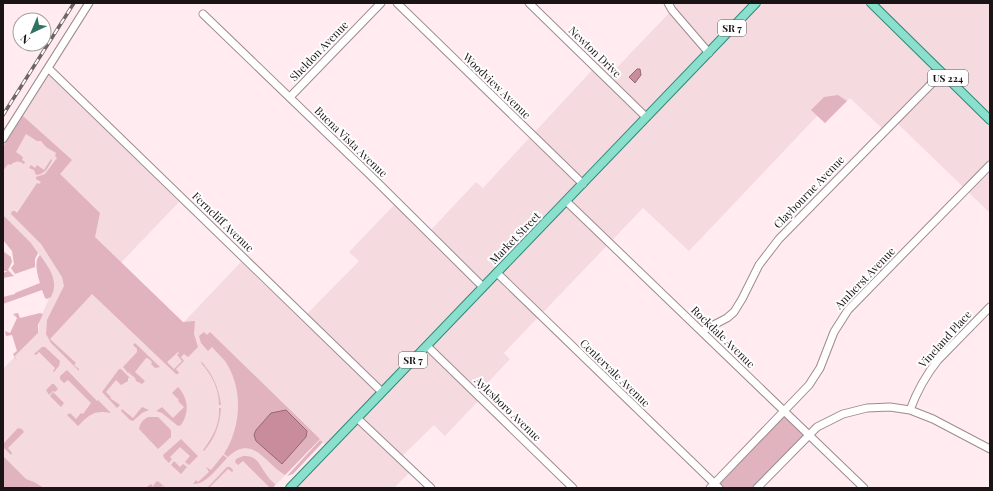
<svg xmlns="http://www.w3.org/2000/svg" width="993" height="491" font-family="'Playfair Display',serif">
<rect width="100%" height="100%" fill="#ffebf0"/>
<path fill="#f5dae0" d="M 668,3 L 990,3 L 990,213 L 895,121 L 885,131 L 850,98 L 825,123 L 817,116 L 689,251 L 643,208 L 504,353 L 510,359 L 477,394 L 481,398 L 445,436 L 434,425 L 400,458 L 412,470 L 394,488 L 290,488 L 328,447 L 320,439 L 273,488 L 34,488 L 3,458 L 3,369 L 38,333 L 40,319 L 52,292 L 48,267 L 31,243 L 3,218 L 3,139 L 20,113 L 23,116 L 49,75 L 179,202 L 92,293 L 123,322 L 184,322 L 241,262 L 311,329 L 314,326 L 304,317 L 359,261 L 349,252 L 397,202 L 429,232 L 476,182 L 483,188 L 595,67 L 607,78 L 672,10 Z"/>
<path fill="#e1b3bf" fill-rule="evenodd" d="M 838,95 L 847,101 L 825,123 L 811,110 L 824,97 Z
M 23,116 L 72,160 L 60,174 L 100,213 L 95,237 L 183,322 L 195,321 L 194,334 L 198,347 L 188,357 L 184,354 L 181,357 L 184,361 L 176,369 L 179,373 L 178,374 L 176,374 L 92,294 L 50,339 L 76,363 L 74,365 L 79,369 L 79,371 L 51,343 L 46,334 L 47,320 L 64,286 L 62,277 L 41,244 L 11,214 L 12,211 L 15,211 L 17,213 L 37,183 L 39,184 L 41,182 L 36,179 L 36,177 L 45,174 L 57,158 L 55,156 L 56,153 L 46,147 L 41,141 L 37,141 L 26,134 L 16,152 L 23,157 L 22,160 L 25,162 L 24,164 C 18,160 16,161 10,165 L 8,164 L 3,171 L 3,147 ZM 178,352 L 179,353 L 177,355 L 182,361 L 174,369 L 167,362 Z
M 51,159 L 52,160 C 48,168 45,174 36,175 L 34,170 L 29,168 L 31,165 L 35,168 L 37,165 L 44,170 Z
M 3,215 L 31,243 L 38,253 L 35,259 L 35,267 L 15,274 L 11,268 L 14,264 L 12,251 L 3,240 Z
M 3,251 L 11,257 L 12,262 L 8,270 L 14,276 L 3,278 L 3,273 L 8,271 L 3,271 Z
M 40,255 C 50,269 59,281 51,297 L 47,299 L 45,298 L 42,290 L 3,304 L 3,297 L 15,294 L 15,293 L 40,283 C 38,276 33,261 40,255 Z
M 18,313 L 20,318 L 40,313 L 43,314 L 38,325 L 38,333 L 15,356 L 17,361 L 13,354 L 17,351 L 12,335 L 6,336 L 5,331 L 10,333 L 17,318 L 13,314 Z
M 204,332 L 207,335 L 210,332 L 320,439 L 285,475 C 266,465 253,433 228,457 L 224,454 C 241,427 244,389 225,361 C 221,356 216,352 212,347 L 208,351 L 201,343 L 199,336 Z
M 135,343 L 160,367 L 155,368 L 151,364 L 152,362 L 149,359 L 146,358 L 135,372 L 145,381 L 142,384 L 136,381 L 135,378 L 129,373 L 130,372 L 128,373 L 123,367 L 137,352 L 137,349 L 133,345 Z
M 42,347 L 45,347 L 60,361 L 59,366 L 54,372 L 53,371 L 55,368 L 39,352 L 36,355 L 34,354 Z
M 202,362 C 213,375 219,388 221,405 L 219,405 C 219,389 212,375 201,363 Z
M 119,369 L 121,369 L 130,378 L 128,378 L 128,381 L 121,385 L 116,380 L 106,392 L 111,397 L 110,398 L 120,405 L 117,408 L 102,392 Z
M 67,370 L 97,401 L 98,400 L 111,413 C 94,410 90,414 78,426 L 67,415 L 70,413 L 76,419 L 81,413 L 83,414 L 91,403 L 68,380 L 64,383 L 60,379 L 60,376 Z
M 52,384 L 54,384 L 58,389 L 55,392 L 53,391 L 49,395 L 46,390 Z
M 178,387 C 188,398 190,412 181,425 L 178,426 L 162,413 L 156,411 L 162,407 L 173,418 L 184,407 L 178,401 L 179,400 L 172,393 Z
M 53,392 L 64,403 L 61,407 L 50,396 Z
M 142,407 L 149,410 L 142,413 L 133,421 L 130,420 L 121,411 L 122,409 L 133,418 Z
M 219,408 L 221,408 C 220,425 215,438 204,451 L 203,450 C 213,437 220,424 219,408 Z
M 785,411 L 809,434 L 757,488 L 710,488 Z
M 149,417 L 158,417 L 171,430 L 171,437 L 158,449 L 139,429 C 140,423 144,418 149,417 Z
M 18,428 L 22,429 L 24,432 L 8,448 L 12,453 L 11,455 L 3,447 L 3,444 Z
M 181,439 L 198,456 L 189,465 L 185,462 L 190,456 L 180,447 L 170,457 L 172,459 L 169,463 L 164,458 L 163,455 Z
M 320,440 L 323,442 L 293,474 L 287,476 Z
M 223,455 L 227,458 C 218,467 206,485 193,484 L 196,480 L 198,482 L 209,472 L 206,467 L 211,470 Z
M 3,456 L 26,479 L 34,482 L 44,488 L 3,488 Z
M 243,456 C 258,455 259,465 266,474 C 268,478 272,481 275,484 L 275,485 L 273,488 L 270,488 L 243,461 L 238,465 L 235,462 L 236,459 Z
M 174,461 L 180,467 L 183,464 L 187,467 L 181,474 L 171,465 Z
M 227,467 L 230,467 L 233,470 L 233,471 L 232,472 L 228,469 L 209,488 L 207,488 Z
M 157,481 L 159,482 L 166,488 L 162,486 L 160,488 L 155,488 L 153,486 L 151,488 L 145,488 L 151,484 L 153,486 Z"/>
<path fill="#c88c9c" stroke="#946874" d="M 637,69 L 640,69 L 641,75 L 635,83 L 629,77 Z
M 286,410 L 307,431 L 306,437 L 282,464 L 256,441 L 254,435 L 256,430 L 271,413 Z"/>
<g fill="none" stroke-linecap="round" stroke-linejoin="round">
<defs>
<path id="minor" d="M 397,3 L 583,184
M 529,3 L 646,117
M 668,3 L 672,10 L 709,53
M 203,14 L 368,173 L 483,287
M 48,68 L 382,392
M 290,97 L 381,3
M 3,139 L 89,3
M 566,201 L 864,488
M 497,273 L 719,488
M 702,331 L 727,318 L 734,312 L 742,299 L 759,265 L 779,239 L 942,73
M 427,346 L 573,488
M 910,410 C 917,391 926,375 938,360 L 990,307
M 357,418 L 431,488
M 710,488 L 809,385 L 820,368 L 834,332 L 848,310 L 990,165
M 757,488 L 817,427 L 843,414 L 867,408 L 890,407 L 910,410 L 933,419 L 990,449"/>
<path id="major" d="M 871,3 L 990,120
M 290,488 L 756,3"/>
</defs>
<use href="#minor" stroke="#9d8b8f" stroke-width="9"/>
<use href="#major" stroke="#308a77" stroke-width="10"/>
<use href="#minor" stroke="#fff" stroke-width="7"/>
<use href="#major" stroke="#8adfcd" stroke-width="8"/>
<defs>
<path id="rail" d="M 3,115 L 74,3"/>
</defs>
<use href="#rail" stroke="#706468" stroke-width="3.5"/>
<use href="#rail" stroke="#fff" stroke-width="2" stroke-dasharray="6" stroke-linecap="butt"/>
</g>
<g text-anchor="middle" stroke-width="4" stroke-linejoin="round" paint-order="stroke">
<g fill="#fff" stroke="#5f5a5c" stroke-width="1">
<rect x="718" y="20" width="28" height="16" rx="3"/>
<rect x="928" y="70" width="40" height="16" rx="3"/>
<rect x="399" y="352" width="28" height="16" rx="3"/>
</g>
<g font-size="10" font-weight="bold" fill="#1b1416">
<text x="732" y="32">SR 7</text>
<text x="948" y="82">US 224</text>
<text x="413" y="364">SR 7</text>
</g>
<g font-size="11" fill="#1b1416" stroke="#fff">
<text transform="translate(319 51) rotate(-46)" y="4">Sheldon Avenue</text>
<text transform="translate(595 52) rotate(44)" y="4">Newton Drive</text>
<text transform="translate(497 86) rotate(44)" y="4">Woodview Avenue</text>
<text transform="translate(351 142) rotate(44)" y="4">Buena Vista Avenue</text>
<text transform="translate(809 192) rotate(-46)" y="4">Claybourne Avenue</text>
<text transform="translate(223 222) rotate(44)" y="4">Ferncliff Avenue</text>
<text transform="translate(515 238) rotate(-46)" y="4">Market Street</text>
<text transform="translate(865 278) rotate(-46)" y="4">Amherst Avenue</text>
<text transform="translate(723 337) rotate(44)" y="4">Rockdale Avenue</text>
<text transform="translate(945 339) rotate(-48)" y="4">Vineland Place</text>
<text transform="translate(615 373) rotate(44)" y="4">Centervale Avenue</text>
<text transform="translate(508 409) rotate(44)" y="4">Aylesboro Avenue</text>
</g>
</g>
<rect width="993" height="491" fill="none" stroke="#1b1416" stroke-width="8"/>
<g transform="translate(32 32) rotate(224)"><circle r="19" fill="#ffffff" stroke="#a4a1a2"/>
<path d="M0-3L7 15L0 10L-7 15Z" fill="#317363"/>
<text y="-6" font-size="11" font-weight="bold" text-anchor="middle" fill="#1b1416">N</text>
</g>
</svg>
